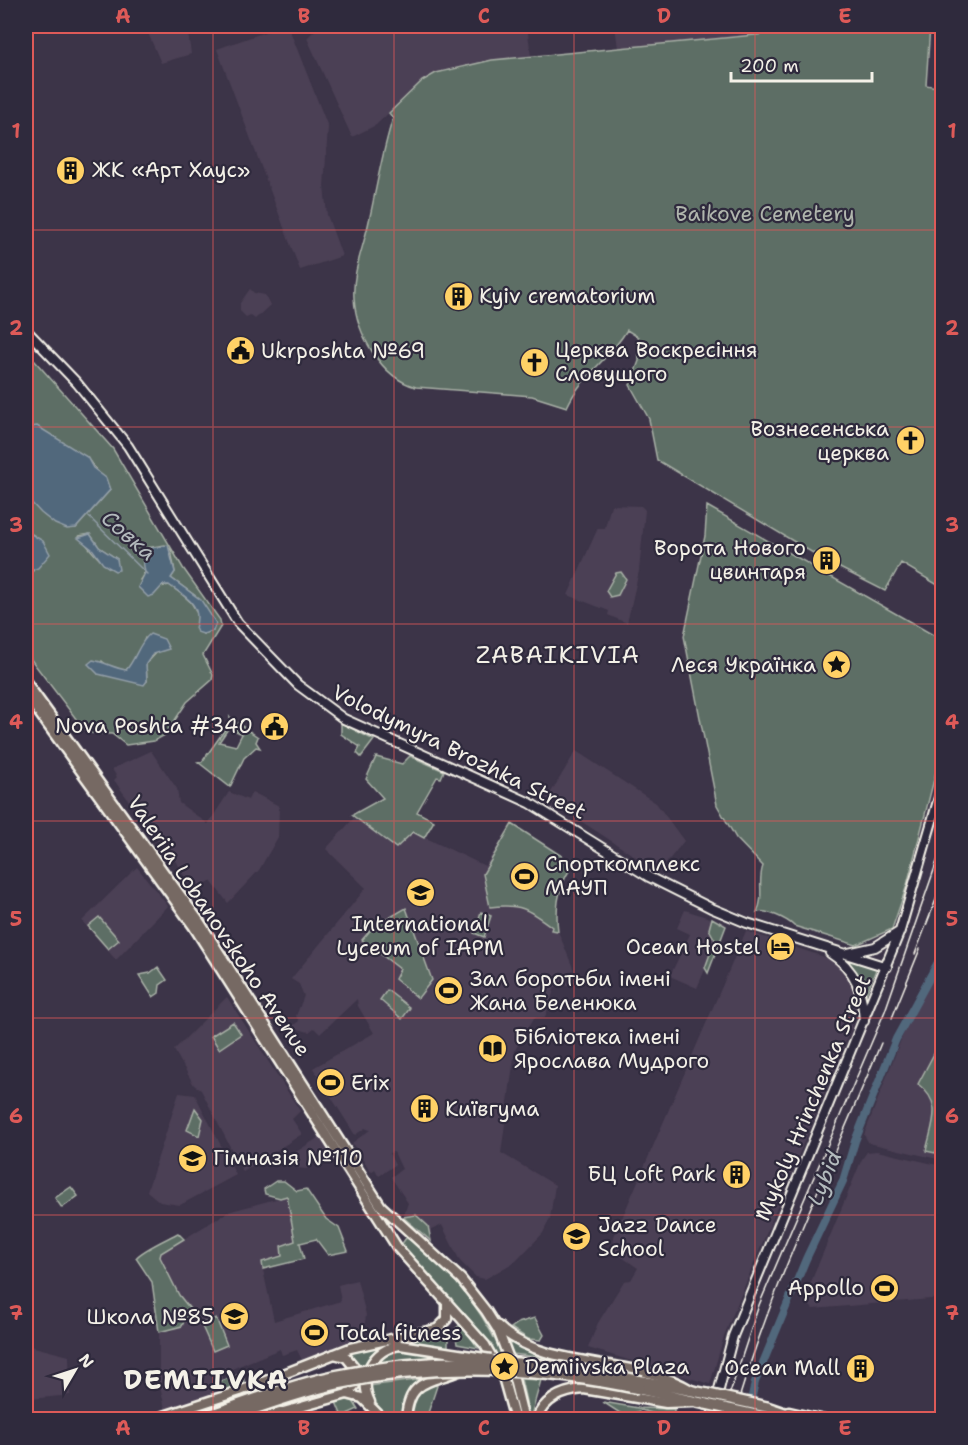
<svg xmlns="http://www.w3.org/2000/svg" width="968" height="1445" font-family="'Shantell Sans',sans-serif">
<rect width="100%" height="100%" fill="#3c3448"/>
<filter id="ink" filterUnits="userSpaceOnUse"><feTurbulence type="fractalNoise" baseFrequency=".0167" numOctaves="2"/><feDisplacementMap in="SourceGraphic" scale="12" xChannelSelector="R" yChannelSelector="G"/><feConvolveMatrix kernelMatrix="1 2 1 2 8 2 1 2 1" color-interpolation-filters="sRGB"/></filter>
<g filter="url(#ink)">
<path fill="#4c4055" d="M 145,26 L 187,26 L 191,54 L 161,63 Z
M 282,26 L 288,26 L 328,127 L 324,186 L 327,215 L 342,256 L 300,270 L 217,49 Z
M 319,26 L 527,26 L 531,56 L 492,60 L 422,81 L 376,125 L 352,137 L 307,38 Z
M 615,26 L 850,26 L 618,48 Z
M 250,289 L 254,293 L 265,295 L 270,305 L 255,319 L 250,315 L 246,317 L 240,311 L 240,303 Z
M 611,505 L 641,506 L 645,510 L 639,571 L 627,623 L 608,615 L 609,611 L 568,595 L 598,528 L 605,528 Z
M 151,751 L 177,789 L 179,803 L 208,824 L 229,792 L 248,800 L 252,792 L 279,806 L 278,837 L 259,870 L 228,903 L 211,881 L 201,888 L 185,877 L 174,859 L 166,852 L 114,780 L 117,777 L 112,769 Z
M 576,751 L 656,803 L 684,841 L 659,872 L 547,799 Z
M 354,818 L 396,848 L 413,832 L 485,866 L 512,824 L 574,864 L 563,878 L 555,907 L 558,931 L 579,983 L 555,987 L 545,1017 L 534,1018 L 515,1050 L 501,1153 L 555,1185 L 550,1218 L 543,1233 L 516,1261 L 485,1279 L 476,1277 L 460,1261 L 442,1225 L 431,1230 L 432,1244 L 402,1220 L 408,1203 L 391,1177 L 402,1169 L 394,1152 L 389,1153 L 395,1165 L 379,1176 L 375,1169 L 371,1172 L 352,1143 L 370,1130 L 365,1128 L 355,1135 L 313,1068 L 374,1033 L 358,1006 L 357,999 L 320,1034 L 314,1028 L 309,1032 L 291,1027 L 299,1021 L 296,1016 L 304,996 L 299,984 L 291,979 L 366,888 L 326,849 Z
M 137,867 L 168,906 L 116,960 L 82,921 Z
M 685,910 L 725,923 L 697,988 L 670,976 L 690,934 L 677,928 Z
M 746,931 L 824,957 L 838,965 L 851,983 L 856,997 L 856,1016 L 724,1336 L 710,1384 L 588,1348 L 598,1323 L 624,1281 L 631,1280 L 638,1268 L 616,1253 L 613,1239 Z
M 942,962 L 942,1160 L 869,1143 L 864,1135 L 906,1027 Z
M 227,997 L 300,1111 L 292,1119 L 302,1134 L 243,1172 L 201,1090 L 194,1085 L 174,1050 Z
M 179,1093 L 195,1095 L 236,1175 L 180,1205 L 160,1202 L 147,1191 Z
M 321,1136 L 331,1151 L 330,1155 L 306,1169 L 297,1168 L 293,1158 L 296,1152 Z
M 877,1151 L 942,1166 L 942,1298 L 813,1309 L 806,1302 L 806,1294 L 862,1159 L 867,1152 Z
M 287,1196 L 301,1258 L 263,1270 L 274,1321 L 341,1301 L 338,1285 L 357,1280 L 366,1315 L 363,1337 L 302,1360 L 297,1350 L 282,1355 L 280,1349 L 222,1373 L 225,1392 L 166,1412 L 159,1383 L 159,1332 L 171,1331 L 194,1313 L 179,1295 L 159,1257 L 161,1253 L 228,1212 Z
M 26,1345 L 69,1356 L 70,1395 L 30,1399 L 26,1386 Z"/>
<path fill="#5d6e65" stroke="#a8b0a6" stroke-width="1.5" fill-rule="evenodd" d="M 850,26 L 930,26 L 926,85 L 942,88 L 941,587 L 901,563 L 885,591 L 830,563 L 657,460 L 649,419 L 630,385 L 639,361 L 638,337 L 627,330 C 609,360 582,374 567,407 L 532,396 L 416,387 C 381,378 356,333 354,298 C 352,272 364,246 369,221 C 377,186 382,152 393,118 L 389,113 L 422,81 L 436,73 L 492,60 Z
M 26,351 L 113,449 L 183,568 L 220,620 L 221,626 L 203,655 L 213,675 L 212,680 L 187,702 L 165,735 L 154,741 L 126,745 L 112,734 L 90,733 L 83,728 L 26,653 L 26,573 L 33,571 L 35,536 L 26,531 L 26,491 C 33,509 57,530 76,528 L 110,490 C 105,476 94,470 87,457 L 27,432 L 26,437 ZM 90,534 L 99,547 L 117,559 L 110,568 C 98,561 89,547 79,536 ZM 165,545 L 171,550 L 175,572 L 171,578 L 197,597 L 213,631 L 203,634 C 195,604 195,603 169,585 L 160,587 L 140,580 C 146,573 144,565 149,558 L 145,548 ZM 145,638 L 158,651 L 146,664 L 147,681 L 98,674 L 102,661 L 110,668 L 126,670 L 136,659 Z
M 707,506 L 942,640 L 942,748 L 907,885 L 892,929 L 856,945 L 794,926 C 787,919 766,909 757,912 C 765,896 757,882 763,866 L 736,838 L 717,805 L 684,636 L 705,536 Z
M 621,572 L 626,579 L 618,595 L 610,597 L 606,591 L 616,573 Z
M 230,717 L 246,729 L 236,729 L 249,731 L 258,737 L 256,742 L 260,748 L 256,747 L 244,758 L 230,787 L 198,762 L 202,762 L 231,721 ZM 234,720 L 235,728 L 232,729 L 242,734 L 236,746 L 219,742 Z
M 341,723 L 374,740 L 361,757 L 357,753 L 360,747 L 341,734 Z
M 410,756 L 444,771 L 441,778 L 437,777 L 417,812 L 434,821 L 424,838 L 413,832 L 396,848 L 352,815 L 383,798 L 366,779 L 376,757 L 402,764 Z
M 512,824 L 574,864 C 558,884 555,907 558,931 L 551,930 L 552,927 C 528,909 520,903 490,907 L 483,874 Z
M 406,908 L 432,980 L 418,998 L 395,979 L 400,969 L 362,940 L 373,927 Z
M 481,912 L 491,916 L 484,937 L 474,933 Z
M 99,917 L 119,940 L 108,949 L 88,926 Z
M 712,918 L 726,926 L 708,973 L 705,968 L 715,940 L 709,929 Z
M 844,958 L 877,967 L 865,997 L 859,976 Z
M 158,967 L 167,980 L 160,985 L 159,993 L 153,997 L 139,975 L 150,973 Z
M 387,990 L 410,1008 L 402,1019 L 380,1000 Z
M 233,1022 L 241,1034 L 219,1049 L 211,1036 Z
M 937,1048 L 942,1051 L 942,1139 L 935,1153 L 926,1151 C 932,1123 944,1104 918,1084 Z
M 195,1108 L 203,1119 L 199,1136 L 187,1130 Z
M 276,1181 L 284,1181 L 297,1191 L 306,1189 L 326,1219 L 339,1228 L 348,1251 L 328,1255 L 316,1239 L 300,1243 L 304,1259 L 263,1269 L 262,1262 L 282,1256 L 281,1246 L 295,1241 L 287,1196 L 280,1198 L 265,1194 L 264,1189 Z
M 71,1187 L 78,1196 L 62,1208 L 55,1198 Z
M 416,1215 L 428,1226 L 431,1241 L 403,1217 Z
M 178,1233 L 184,1239 L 161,1253 L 160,1257 L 179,1295 L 194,1314 L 185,1319 L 182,1326 L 159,1332 L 152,1282 L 136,1258 C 142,1250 167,1239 178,1233 Z
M 406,1238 C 414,1241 421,1249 428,1255 C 461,1283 486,1317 503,1357 L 496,1356 L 468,1318 L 405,1250 L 401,1245 Z
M 216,1318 L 227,1345 L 213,1351 L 201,1324 Z
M 535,1318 L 544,1335 L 541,1340 L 528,1339 L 511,1328 L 518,1323 Z
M 461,1324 L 463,1326 L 478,1348 L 457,1344 L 455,1329 Z
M 445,1328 L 448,1332 L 448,1350 L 388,1340 Z
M 507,1339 L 528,1350 L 567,1357 L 566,1360 L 512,1354 Z
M 381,1346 L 369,1358 L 365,1368 L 361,1369 L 347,1353 Z
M 400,1348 L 448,1355 L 448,1357 L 372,1367 L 382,1355 Z
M 243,1373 L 244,1383 L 223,1391 L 219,1389 L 216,1383 Z
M 424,1379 L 406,1401 L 403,1419 L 390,1419 L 372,1399 L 368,1386 Z
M 521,1379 L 541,1380 L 530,1419 Z
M 433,1384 L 437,1386 L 426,1419 L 409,1420 C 411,1402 416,1392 433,1384 Z
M 346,1400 L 353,1401 L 358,1409 L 347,1414 L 341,1414 L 336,1402 Z
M 603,1402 L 638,1408 L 674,1409 L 674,1419 L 641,1410 L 626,1417 Z"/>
<path fill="#51677c" stroke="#929ea7" stroke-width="1.5" d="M 37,426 L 87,457 L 93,468 L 106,478 L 110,490 L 76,528 L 67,529 L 55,524 L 41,513 L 28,499 L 26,491 L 26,437 L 31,427 Z
M 26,531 L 43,541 L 50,554 L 38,568 L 26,573 Z
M 90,534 L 99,547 L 117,559 L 119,570 L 115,571 L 103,564 L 93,550 L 78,538 Z
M 168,545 L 175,572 L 171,578 L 201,600 L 216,623 L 213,631 L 203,634 L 197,632 L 195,628 C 203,605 186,597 169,585 L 163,585 L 154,595 L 148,597 L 138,587 L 145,573 L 143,560 L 149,558 L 145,549 Z
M 150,634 L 164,639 L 169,649 L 153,654 L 146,664 L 147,681 L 144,685 L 98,674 L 88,664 L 93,660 C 105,662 113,668 126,670 C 136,659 139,642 150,634 Z"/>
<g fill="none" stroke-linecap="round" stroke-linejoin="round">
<path stroke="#929ea7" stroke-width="1.5" d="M 88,516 L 147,574"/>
<path stroke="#51677c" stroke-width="8" d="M 747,1420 L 755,1382 L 806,1259 L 843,1181 L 855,1141 L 896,1039 L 942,955"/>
<defs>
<path id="secondary" d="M 26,330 L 77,383 L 128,446 L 238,623 L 298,685 L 344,719 L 530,803 L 649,877 L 711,908 L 747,923 L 887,967
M 830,953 C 857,970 862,991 864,1021
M 848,953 L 875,947 L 899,932
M 711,1420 L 733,1336 L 900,931 L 942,787"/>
<path id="primary" d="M 26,682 L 199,921 L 381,1206 L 461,1279 L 486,1311 L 498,1330 L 509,1359 L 524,1420
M 26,695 L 194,927 L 397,1247 L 485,1345 L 503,1377 L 515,1420
M 498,1326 C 543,1371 637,1356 691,1390
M 334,1354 L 346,1357 L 356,1369 L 356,1384 L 347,1394
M 370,1402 C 358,1377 373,1349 400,1345
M 789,1412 L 824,1420
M 152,1420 L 240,1391 L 350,1348 L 437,1329 L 447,1319 L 447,1302
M 255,1420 L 347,1394 L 362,1398 L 384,1420
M 406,1420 C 408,1380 428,1383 459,1371
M 536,1420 C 544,1398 563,1391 584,1389 L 666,1403 L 692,1402"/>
<path id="trunk" d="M 642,1381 L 708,1394
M 639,1389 L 706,1404
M 767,1407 L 805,1420
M 193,1420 L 221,1411"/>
</defs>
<use href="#secondary" stroke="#f4f1e8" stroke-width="12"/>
<use href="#primary" stroke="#f4f1e8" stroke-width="13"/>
<use href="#trunk" stroke="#f4f1e8" stroke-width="14"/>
<use href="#secondary" stroke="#2f2a3d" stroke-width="8"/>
<use href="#primary" stroke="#766964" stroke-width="8"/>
<use href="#trunk" stroke="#766964" stroke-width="9"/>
<path stroke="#f4f1e8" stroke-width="1.5" d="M 915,954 L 942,884
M 892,1018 L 920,949
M 721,1420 L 759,1305 L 885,1011 L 942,847
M 733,1420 C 769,1289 830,1168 881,1043"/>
<defs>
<path id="primary-bridge" d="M 400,1345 L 491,1359"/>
<path id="trunk-bridge" d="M 708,1394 L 767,1407
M 706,1404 L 765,1417
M 221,1411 C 258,1398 296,1384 334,1376 C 440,1353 537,1359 642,1381
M 224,1419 C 261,1407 299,1392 337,1384 C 440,1362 537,1368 639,1389"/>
</defs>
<use href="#primary-bridge" stroke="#f4f1e8" stroke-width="13" stroke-linecap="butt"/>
<use href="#trunk-bridge" stroke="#f4f1e8" stroke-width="14" stroke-linecap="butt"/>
<use href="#primary-bridge" stroke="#766964" stroke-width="8"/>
<use href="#trunk-bridge" stroke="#766964" stroke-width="9"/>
</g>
</g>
<path fill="none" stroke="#de5a58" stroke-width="1.5" stroke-opacity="0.55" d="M 213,26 L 213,1420M 394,26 L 394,1420M 574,26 L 574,1420M 755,26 L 755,1420M 26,230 L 942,230M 26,427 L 942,427M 26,624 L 942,624M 26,821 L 942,821M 26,1018 L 942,1018M 26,1215 L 942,1215"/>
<defs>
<symbol id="building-disc" viewBox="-11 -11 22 22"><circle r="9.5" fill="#ffd166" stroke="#2f2a3d"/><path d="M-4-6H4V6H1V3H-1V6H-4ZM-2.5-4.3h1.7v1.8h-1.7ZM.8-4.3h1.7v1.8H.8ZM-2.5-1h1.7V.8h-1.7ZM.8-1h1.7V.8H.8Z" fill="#111"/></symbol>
<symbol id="civic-disc" viewBox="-11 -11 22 22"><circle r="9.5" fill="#ffd166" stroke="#2f2a3d"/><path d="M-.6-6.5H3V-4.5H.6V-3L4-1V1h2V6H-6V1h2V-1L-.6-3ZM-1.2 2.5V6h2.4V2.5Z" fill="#111"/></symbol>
<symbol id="church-disc" viewBox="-11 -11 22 22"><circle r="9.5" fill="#ffd166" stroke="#2f2a3d"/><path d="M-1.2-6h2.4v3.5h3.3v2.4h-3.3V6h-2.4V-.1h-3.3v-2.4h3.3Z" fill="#111"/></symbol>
<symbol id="sight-disc" viewBox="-11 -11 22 22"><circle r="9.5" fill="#ffd166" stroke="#2f2a3d"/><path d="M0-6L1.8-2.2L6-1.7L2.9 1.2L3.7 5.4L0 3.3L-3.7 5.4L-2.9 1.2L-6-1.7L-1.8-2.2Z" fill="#111"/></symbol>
<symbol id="stadium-disc" viewBox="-11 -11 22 22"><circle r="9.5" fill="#ffd166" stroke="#2f2a3d"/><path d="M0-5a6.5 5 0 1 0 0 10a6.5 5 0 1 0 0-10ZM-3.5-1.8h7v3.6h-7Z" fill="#111"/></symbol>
<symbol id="school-disc" viewBox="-11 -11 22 22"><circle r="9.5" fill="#ffd166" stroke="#2f2a3d"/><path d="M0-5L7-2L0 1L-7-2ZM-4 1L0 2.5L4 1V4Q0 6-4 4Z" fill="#111"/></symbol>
<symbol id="hotel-disc" viewBox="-11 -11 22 22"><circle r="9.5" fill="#ffd166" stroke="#2f2a3d"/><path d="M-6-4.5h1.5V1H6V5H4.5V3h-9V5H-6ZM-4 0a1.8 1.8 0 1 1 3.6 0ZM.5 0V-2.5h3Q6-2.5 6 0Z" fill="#111"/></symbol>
<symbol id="library-disc" viewBox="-11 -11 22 22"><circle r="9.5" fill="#ffd166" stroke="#2f2a3d"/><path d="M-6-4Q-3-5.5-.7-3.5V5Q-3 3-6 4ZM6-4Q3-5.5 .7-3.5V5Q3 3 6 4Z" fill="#111"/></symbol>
</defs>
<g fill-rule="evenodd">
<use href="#building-disc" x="54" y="154" width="33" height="33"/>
<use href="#building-disc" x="442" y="280" width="33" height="33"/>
<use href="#civic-disc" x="224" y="334" width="33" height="33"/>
<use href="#church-disc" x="518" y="346" width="33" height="33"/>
<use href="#church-disc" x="894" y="424" width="33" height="33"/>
<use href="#building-disc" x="810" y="544" width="33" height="33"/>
<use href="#sight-disc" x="820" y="648" width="33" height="33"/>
<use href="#civic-disc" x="258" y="710" width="33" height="33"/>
<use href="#stadium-disc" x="508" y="860" width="33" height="33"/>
<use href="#school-disc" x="404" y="876" width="33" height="33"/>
<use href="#hotel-disc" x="764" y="930" width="33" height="33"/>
<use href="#stadium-disc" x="432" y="974" width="33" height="33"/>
<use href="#library-disc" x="476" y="1032" width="33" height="33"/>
<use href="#stadium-disc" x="314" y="1066" width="33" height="33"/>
<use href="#building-disc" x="408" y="1092" width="33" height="33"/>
<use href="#school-disc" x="176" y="1142" width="33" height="33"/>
<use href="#building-disc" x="720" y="1158" width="33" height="33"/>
<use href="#school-disc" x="560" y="1220" width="33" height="33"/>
<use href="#stadium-disc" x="868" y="1272" width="33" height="33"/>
<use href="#school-disc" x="218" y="1300" width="33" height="33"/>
<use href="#stadium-disc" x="298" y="1316" width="33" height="33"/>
<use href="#sight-disc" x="488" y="1350" width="33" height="33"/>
<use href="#building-disc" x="844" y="1352" width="33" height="33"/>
</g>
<g text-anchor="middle" stroke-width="4.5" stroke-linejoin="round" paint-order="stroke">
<g font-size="21" fill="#f4f1e8" stroke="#2f2a3d" text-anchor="start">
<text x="92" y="177">ЖК «Арт Хаус»</text>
<text x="479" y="303">Kyiv crematorium</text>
<text x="555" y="357">Церква Воскресіння<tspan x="555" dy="24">Словущого</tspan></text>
<text x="261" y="358">Ukrposhta №69</text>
<text x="889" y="436" text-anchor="end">Вознесенська<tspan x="889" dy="24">церква</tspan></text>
<text x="806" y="555" text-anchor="end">Ворота Нового<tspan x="806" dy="24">цвинтаря</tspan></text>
<text x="816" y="672" text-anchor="end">Леся Українка</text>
<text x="253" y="733" text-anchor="end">Nova Poshta #340</text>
<text x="545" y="871">Спорткомплекс<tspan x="545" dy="24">МАУП</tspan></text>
<text x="420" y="931" text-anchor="middle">International<tspan x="420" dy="24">Lyceum of IAPM</tspan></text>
<text x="760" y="954" text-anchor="end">Ocean Hostel</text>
<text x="470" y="986">Зал боротьби імені<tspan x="470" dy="24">Жана Беленюка</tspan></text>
<text x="514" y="1044">Бібліотека імені<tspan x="514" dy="24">Ярослава Мудрого</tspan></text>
<text x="351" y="1090">Erix</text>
<text x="445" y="1116">Київгума</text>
<text x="213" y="1165">Гімназія №110</text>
<text x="716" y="1181" text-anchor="end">БЦ Loft Park</text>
<text x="598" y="1232">Jazz Dance<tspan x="598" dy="24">School</tspan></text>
<text x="864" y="1295" text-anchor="end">Appollo</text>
<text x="214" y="1324" text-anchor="end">Школа №85</text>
<text x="336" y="1340">Total fitness</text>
<text x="525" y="1374">Demiivska Plaza</text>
<text x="840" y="1375" text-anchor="end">Ocean Mall</text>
</g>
<g font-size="21" fill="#b0b6ad" stroke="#2f2a3d">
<text x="765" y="221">Baikove Cemetery</text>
</g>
<g font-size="21" fill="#f4f1e8" stroke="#2f2a3d">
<text transform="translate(459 752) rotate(26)" y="7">Volodymyra Brozhka Street</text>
<text transform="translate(219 926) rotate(56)" y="7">Valeriia Lobanovskoho Avenue</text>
<text transform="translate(813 1098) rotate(-67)" y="7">Mykoly Hrinchenka Street</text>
</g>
<g font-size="22" font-style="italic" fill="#b3babd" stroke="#2f2a3d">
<text transform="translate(129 535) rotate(41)" y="8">Совка</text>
<text transform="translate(824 1178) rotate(-68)" y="8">Lybid</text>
</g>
<g font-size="24" letter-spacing="1.5" fill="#f4f1e8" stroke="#2f2a3d">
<text x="558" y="663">ZABAIKIVIA</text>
</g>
<g font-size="27" font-weight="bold" letter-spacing="1.5" fill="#f4f1e8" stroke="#2f2a3d">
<text x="206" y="1389">DEMIIVKA</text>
</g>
</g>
<rect width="968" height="1445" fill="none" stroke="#2f2a3d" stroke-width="66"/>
<g transform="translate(75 1370) rotate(51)" stroke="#2f2a3d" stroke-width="4.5" paint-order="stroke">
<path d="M0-4.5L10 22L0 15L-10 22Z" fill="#f4f1e8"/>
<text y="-9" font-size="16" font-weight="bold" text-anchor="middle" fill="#f4f1e8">N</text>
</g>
<path d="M731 72v9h141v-9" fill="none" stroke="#f4f1e8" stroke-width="3"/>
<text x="740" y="72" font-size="18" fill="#f4f1e8" stroke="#2f2a3d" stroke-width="4.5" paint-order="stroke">200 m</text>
<rect x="33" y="33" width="902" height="1379" fill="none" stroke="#de5a58" stroke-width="2"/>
<g font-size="20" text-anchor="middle" font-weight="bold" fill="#de5a58">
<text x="123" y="23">A</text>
<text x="304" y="23">B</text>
<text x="484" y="23">C</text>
<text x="664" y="23">D</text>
<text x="845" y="23">E</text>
<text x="16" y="138">1</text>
<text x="952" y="138">1</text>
<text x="16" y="335">2</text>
<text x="952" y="335">2</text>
<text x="16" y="532">3</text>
<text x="952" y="532">3</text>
<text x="16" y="729">4</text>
<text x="952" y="729">4</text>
<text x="16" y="926">5</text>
<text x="952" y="926">5</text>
<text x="16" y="1123">6</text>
<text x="952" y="1123">6</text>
<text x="16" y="1320">7</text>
<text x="952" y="1320">7</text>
<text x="123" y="1435">A</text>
<text x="304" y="1435">B</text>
<text x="484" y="1435">C</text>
<text x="664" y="1435">D</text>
<text x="845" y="1435">E</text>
</g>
</svg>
